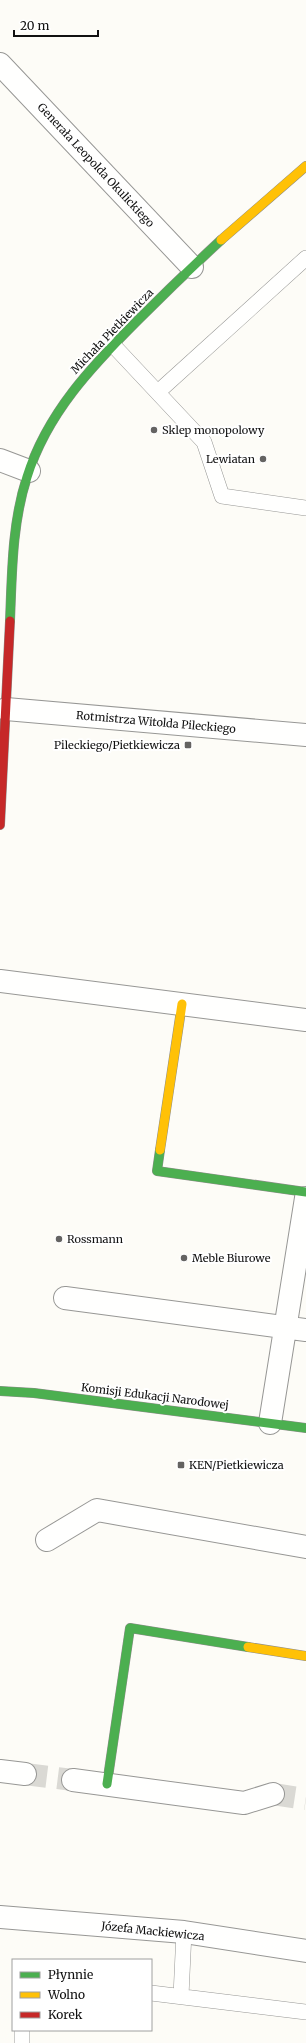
<svg xmlns="http://www.w3.org/2000/svg" width="306" height="2043" font-family="Merriweather,serif">
<rect width="100%" height="100%" fill="#fdfcf7"/>
<g fill="none" stroke-linecap="round" stroke-linejoin="round">
<path stroke="#dad9d4" stroke-width="22" stroke-dasharray="22 11" stroke-linecap="butt" d="M 25,1774 L 73,1780
M 273,1794 L 306,1799"/>
<defs>
<path id="lane" d="M 113,345 L 204,442 L 222,496 L 306,508
M 158,392 L 306,258
M 151,1993 L 306,2012
M 181,1996 L 184,1932
M 22,2043 L 22,2030"/>
<path id="street" d="M 0,64 L 192,267
M 0,460 L 29,471
M 6,709 L 306,735
M 0,981 L 306,1020
M 65,1298 L 306,1330
M 270,1423 L 306,1198
M 47,1540 L 97,1510 L 306,1547
M 0,1771 L 25,1774
M 73,1780 L 244,1803 L 273,1794
M 0,1917 L 184,1932 L 306,1951"/>
<path id="fast" d="M 10,621 C 12,572 12,523 27,477 C 47,413 92,366 138,320 C 165,293 193,266 221,240
M 160,1150 L 157,1171 L 306,1192
M 0,1391 L 34,1393 L 306,1428
M 107,1784 L 130,1628 L 248,1647"/>
<path id="slow" d="M 221,240 L 306,166
M 160,1150 L 182,1004
M 248,1647 L 306,1656"/>
<path id="jam" d="M 0,825 L 10,621"/>
</defs>
<use href="#lane" stroke="#979795" stroke-width="16"/>
<use href="#street" stroke="#979795" stroke-width="24"/>
<use href="#fast" stroke="#8e8d8b" stroke-width="10"/>
<use href="#slow" stroke="#8e8d8b" stroke-width="10"/>
<use href="#jam" stroke="#8e8d8b" stroke-width="10"/>
<use href="#lane" stroke="#fffffe" stroke-width="15"/>
<use href="#street" stroke="#fffffe" stroke-width="22"/>
<use href="#fast" stroke="#4caf50" stroke-width="9"/>
<use href="#slow" stroke="#ffc107" stroke-width="9"/>
<use href="#jam" stroke="#c62828" stroke-width="9"/>
</g>
<g fill="#646362" stroke="#fff" stroke-width="1.5">
<circle cx="154" cy="430" r="4"/>
<circle cx="263" cy="459" r="4"/>
<rect x="184" y="741" width="8" height="8" rx="2"/>
<circle cx="59" cy="1239" r="4"/>
<circle cx="184" cy="1258" r="4"/>
<rect x="177" y="1461" width="8" height="8" rx="2"/>
</g>
<g text-anchor="middle" stroke-width="4" stroke-linejoin="round" paint-order="stroke">
<g font-size="11" fill="#111" stroke="#fff">
<text transform="translate(96 165) rotate(47)" y="4">Generała Leopolda Okulickiego</text>
<text transform="translate(112 331) rotate(-46)" y="4">Michała Pietkiewicza</text>
<text transform="translate(156 722) rotate(5)" y="4">Rotmistrza Witolda Pileckiego</text>
<text transform="translate(155 1396) rotate(7)" y="4">Komisji Edukacji Narodowej</text>
<text transform="translate(153 1931) rotate(6)" y="4">Józefa Mackiewicza</text>
</g>
<g font-size="11" fill="#111" stroke="#fff" text-anchor="start">
<text x="162" y="434">Sklep monopolowy</text>
<text x="255" y="463" text-anchor="end">Lewiatan</text>
<text x="180" y="749" text-anchor="end">Pileckiego/Pietkiewicza</text>
<text x="67" y="1243">Rossmann</text>
<text x="192" y="1262">Meble Biurowe</text>
<text x="189" y="1469">KEN/Pietkiewicza</text>
</g>
</g>
<rect x="12" y="1959" width="140" height="72" fill="#ffffff" stroke="#a0a0a0"/>
<rect x="20" y="1972" width="20" height="6" fill="#4caf50" stroke="#a0a0a0"/>
<text x="48" y="1979" font-size="12" fill="#111111">Płynnie</text>
<rect x="20" y="1992" width="20" height="6" fill="#ffc107" stroke="#a0a0a0"/>
<text x="48" y="1999" font-size="12" fill="#111111">Wolno</text>
<rect x="20" y="2012" width="20" height="6" fill="#c62828" stroke="#a0a0a0"/>
<text x="48" y="2019" font-size="12" fill="#111111">Korek</text>
<path d="M14 30v6h84v-6" fill="none" stroke="#111111" stroke-width="2"/>
<text x="20" y="30" font-size="12" fill="#111111" stroke="#ffffff" stroke-width="3" paint-order="stroke">20 m</text>
</svg>
